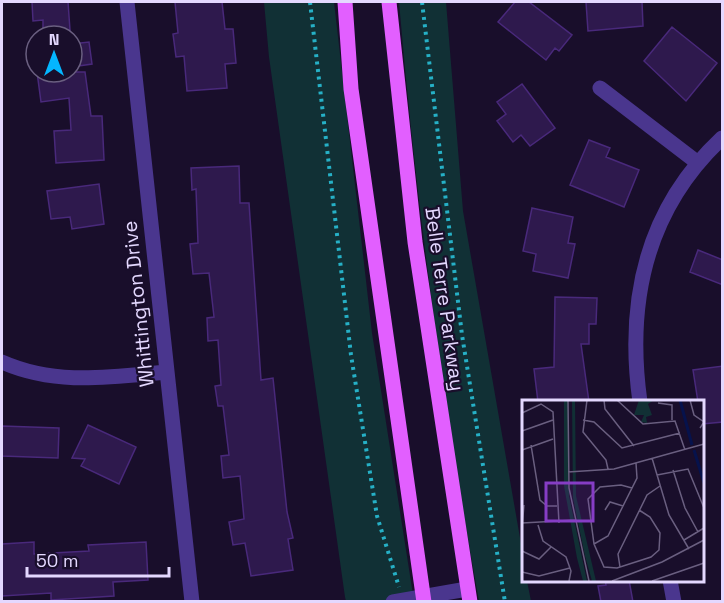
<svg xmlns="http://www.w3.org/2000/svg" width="724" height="603" font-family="'Space Grotesk',sans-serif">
<rect width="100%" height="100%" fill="#190e2b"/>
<path fill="#113035" d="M 264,2 L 334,2 L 372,333 L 414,601 L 346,601 L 345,597 L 269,57 Z
M 399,2 L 446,2 L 463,211 L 523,555 L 523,580 L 527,581 L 531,601 L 479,601 C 443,403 416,202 399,2 Z"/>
<path fill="#2e194d" stroke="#49297b" stroke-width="1.5" d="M 32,2 L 68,2 L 70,30 L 43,31 L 43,20 L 33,21 Z
M 175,2 L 222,2 L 225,29 L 233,29 L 236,63 L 225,64 L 227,88 L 187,91 L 184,56 L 176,57 L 173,34 L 178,33 Z
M 515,2 L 529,2 L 572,35 L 559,51 L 555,48 L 546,60 L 498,22 Z
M 586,2 L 642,2 L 643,26 L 588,31 Z
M 672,27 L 717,63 L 686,101 L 644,61 Z
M 89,42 L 92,64 L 72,67 L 72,44 Z
M 37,72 L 85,72 L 91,116 L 102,116 L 104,160 L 56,163 L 54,131 L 71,130 L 69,98 L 41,102 Z
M 522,84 L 555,128 L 530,146 L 521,135 L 513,142 L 497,121 L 506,114 L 497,102 Z
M 589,140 L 610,148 L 606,157 L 639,170 L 624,207 L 570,185 Z
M 239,166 L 240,203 L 249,203 L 261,380 L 273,378 L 287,512 L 293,538 L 288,539 L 293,570 L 251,576 L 245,543 L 233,545 L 229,522 L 244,519 L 240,476 L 223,478 L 221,456 L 229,455 L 223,406 L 218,406 L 215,386 L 221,385 L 218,340 L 208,341 L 207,318 L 214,317 L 209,273 L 193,274 L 190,244 L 198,243 L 196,189 L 192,190 L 191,168 Z
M 99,184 L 104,224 L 72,229 L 70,217 L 51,219 L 47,191 Z
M 532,208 L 573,217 L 568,243 L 575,244 L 568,278 L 533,271 L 536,254 L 523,251 Z
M 698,250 L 723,260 L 723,285 L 690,272 Z
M 555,297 L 597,298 L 596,324 L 589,324 L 589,344 L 581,344 L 589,402 L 538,402 L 534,369 L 554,367 Z
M 723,366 L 723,422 L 702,424 L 702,402 L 698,402 L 693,370 Z
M 88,425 L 136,447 L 119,484 L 81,466 L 85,459 L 72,458 Z
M 2,426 L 59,428 L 58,458 L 2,456 Z
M 34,542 L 34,554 L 89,551 L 88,545 L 146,542 L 148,580 L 113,582 L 114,596 L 51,600 L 51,593 L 2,596 L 2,544 Z
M 605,580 L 629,580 L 633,602 L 601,602 L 598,586 L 606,585 Z"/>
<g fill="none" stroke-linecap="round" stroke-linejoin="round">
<path stroke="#26b0c6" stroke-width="4" stroke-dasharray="3 4.5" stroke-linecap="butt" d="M 310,2 L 351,355 L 377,516 L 399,587
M 422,2 L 462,335 L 505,602"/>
<path stroke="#4a368e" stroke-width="15" d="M 127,2 L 192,602
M 600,88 L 698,163
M 2,362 C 56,386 110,377 167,372
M 640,402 C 626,302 646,209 722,138
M 670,580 L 674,602
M 393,602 L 467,589"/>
<path stroke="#e25fff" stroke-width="15" d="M 345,2 L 351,89 L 424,602
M 389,2 L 415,242 L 470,602"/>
</g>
<g text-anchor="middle" stroke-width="4.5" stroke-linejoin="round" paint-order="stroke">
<g font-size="20" fill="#e4d8ff" stroke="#190e2b">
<text transform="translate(445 299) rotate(82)" y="7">Belle Terre Parkway</text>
<text transform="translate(138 304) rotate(-96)" y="7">Whittington Drive</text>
</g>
</g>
<g transform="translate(522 400)">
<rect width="182" height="182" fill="#190e2b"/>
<path d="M 42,0 L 46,0 L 47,96 L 65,181 L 61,181 L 55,158 L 42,86 ZM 50,0 L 53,0 L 54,96 L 74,181 L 70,181 L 63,156 L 51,98 ZM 117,0 L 132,0 L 126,4 L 130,15 L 124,17 L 125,23 L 119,22 L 122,15 L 112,15 Z" fill="#113035"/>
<path fill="none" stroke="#06124c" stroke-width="3" d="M 158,0 L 170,45M 172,50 L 182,83"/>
<path fill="none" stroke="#6a5f80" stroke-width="1.5" d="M 46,0 L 47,88 L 67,181M 65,0 L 61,32 L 84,60 L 86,69M 82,0 L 83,9 L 112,46M 95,0 L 121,24 L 153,21 L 163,50M 168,0 L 172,15 L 182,22 L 178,28M 136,3 L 150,5 L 150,20M 0,13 L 19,4 L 31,12 L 37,123M 61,20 L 72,22 L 100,48 L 158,33M 0,31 L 31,20M 9,45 L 18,100 L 25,106 L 35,106M 0,50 L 31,39M 130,58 L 147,115 L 167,149M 151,70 L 163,108 L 176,132M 46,72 L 92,69 L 182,44M 135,75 L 166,69 L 182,108M 110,88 L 99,85 L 78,87 L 66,99 L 72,144 L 82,167 L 95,168 L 129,157 L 137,150 L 138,133 L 128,117 L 117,110M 83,110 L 88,102 L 101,106M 0,123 L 54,120M 16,125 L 21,141 L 44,157 L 49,171 L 47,181M 0,127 L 2,105M 162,140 L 182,128M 72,144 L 86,136 L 115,78 L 114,63M 0,151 L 17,159 L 29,147M 98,167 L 96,154 L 125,95 L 138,86M 0,172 L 17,176 L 48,168M 90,181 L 140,162 L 182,140M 130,181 L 182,163"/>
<path fill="#863dc5" fill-opacity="0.15" stroke="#863dc5" stroke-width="3" d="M 24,83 L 71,83 L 71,121 L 24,121 Z"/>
<rect width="182" height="182" fill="none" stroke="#e4d8ff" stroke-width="3"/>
</g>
<rect width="724" height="603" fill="none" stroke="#e4d8ff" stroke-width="6"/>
<g transform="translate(54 54)"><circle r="28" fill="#190e2b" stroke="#6a5f80" stroke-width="1.5"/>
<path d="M0-4.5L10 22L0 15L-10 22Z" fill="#04b6ff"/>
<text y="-9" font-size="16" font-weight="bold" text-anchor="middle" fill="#e4d8ff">N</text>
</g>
<path d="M27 567v9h142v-9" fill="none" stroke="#e4d8ff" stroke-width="3"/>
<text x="36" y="567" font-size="18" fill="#e4d8ff" stroke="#190e2b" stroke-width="4.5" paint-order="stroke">50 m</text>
</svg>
